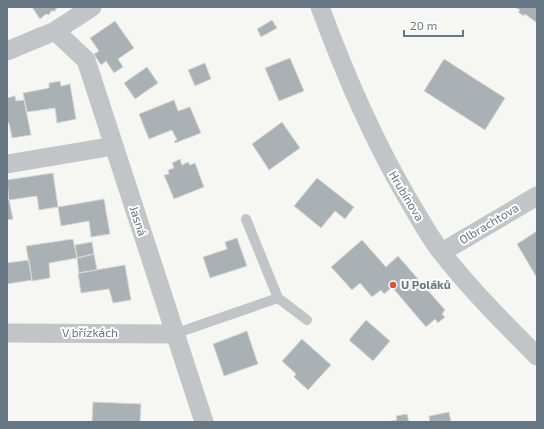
<svg xmlns="http://www.w3.org/2000/svg" width="544" height="429" font-family="'Exo 2',sans-serif">
<rect width="100%" height="100%" fill="#f6f6f3"/>
<path fill="#a9b1b5" stroke="#d7d8d5" d="M 32,7 L 57,7 L 55,11 L 51,11 L 49,15 L 46,14 L 40,19 Z
M 515,7 L 537,7 L 537,23 L 525,14 L 524,16 L 518,12 L 520,10 Z
M 272,20 L 277,28 L 261,37 L 257,29 Z
M 115,21 L 134,48 L 118,59 L 123,67 L 114,73 L 106,61 L 101,65 L 94,54 L 99,51 L 90,38 Z
M 290,58 L 304,91 L 279,101 L 265,68 Z
M 444,59 L 505,98 L 485,130 L 424,91 Z
M 205,63 L 211,79 L 195,86 L 188,70 Z
M 147,67 L 158,83 L 135,99 L 124,83 Z
M 60,81 L 61,86 L 70,84 L 76,119 L 57,123 L 55,108 L 27,112 L 23,93 L 49,88 L 49,83 Z
M 15,96 L 16,101 L 24,100 L 31,135 L 12,138 L 9,123 L 7,123 L 7,98 Z
M 174,100 L 178,111 L 190,107 L 201,133 L 175,143 L 174,141 L 177,140 L 172,130 L 149,139 L 139,114 Z
M 282,122 L 300,148 L 269,170 L 252,144 Z
M 180,159 L 182,165 L 188,162 L 190,165 L 195,163 L 204,187 L 174,199 L 164,175 L 169,174 L 168,170 L 174,168 L 172,163 Z
M 53,173 L 58,207 L 39,210 L 37,196 L 9,200 L 7,180 Z
M 317,178 L 354,207 L 345,219 L 335,211 L 321,228 L 294,206 Z
M 104,199 L 110,234 L 91,237 L 89,221 L 61,226 L 58,207 Z
M 7,200 L 9,200 L 13,219 L 7,220 Z
M 537,231 L 537,278 L 517,244 Z
M 237,238 L 247,266 L 210,278 L 203,257 L 227,249 L 225,242 Z
M 73,239 L 77,258 L 49,263 L 50,278 L 32,281 L 26,246 Z
M 362,240 L 386,267 L 398,256 L 445,310 L 442,314 L 445,317 L 438,323 L 435,319 L 426,327 L 392,287 L 384,294 L 381,290 L 372,297 L 360,283 L 352,290 L 331,267 Z
M 92,242 L 94,254 L 77,258 L 75,245 Z
M 94,254 L 97,270 L 79,273 L 77,258 Z
M 29,260 L 32,280 L 7,284 L 7,263 Z
M 125,265 L 131,300 L 113,303 L 109,289 L 81,293 L 78,273 Z
M 366,320 L 390,341 L 373,361 L 349,340 Z
M 247,331 L 258,364 L 224,376 L 213,344 Z
M 302,339 L 331,365 L 308,390 L 294,377 L 296,374 L 282,361 Z
M 93,402 L 141,404 L 140,422 L 92,422 Z
M 449,412 L 451,422 L 430,422 L 429,416 Z
M 407,414 L 409,422 L 387,422 L 397,420 L 396,416 Z"/>
<g fill="none" stroke-linecap="round" stroke-linejoin="round">
<path stroke="#c1c5c8" stroke-width="10" d="M 246,219 L 278,298
M 174,334 L 278,298 L 307,320"/>
<path stroke="#c1c5c8" stroke-width="19" d="M 320,7 C 344,72 371,135 405,194 C 417,214 428,235 442,253 C 471,290 504,323 537,356
M 55,31 L 86,60 L 204,422
M 7,51 L 55,31 L 92,7
M 7,164 L 114,146
M 442,252 L 537,196
M 7,333 L 174,334"/>
</g>
<circle fill="#de552b" stroke="#fff" stroke-width="1.5" cx="393" cy="285" r="4"/>
<g text-anchor="middle" stroke-width="4" stroke-linejoin="round" paint-order="stroke">
<g font-size="12" fill="#667683" stroke="#fff">
<text transform="translate(406 196) rotate(59)" y="4">Hrubínova</text>
<text transform="translate(138 221) rotate(72)" y="4">Jasná</text>
<text transform="translate(489 224) rotate(-31)" y="4">Olbrachtova</text>
<text x="90" y="337">V břízkách</text>
</g>
<g font-size="12" font-weight="bold" fill="#667683" stroke="#fff" text-anchor="start">
<text x="401" y="289">U Poláků</text>
</g>
</g>
<rect width="544" height="429" fill="none" stroke="#667683" stroke-width="16"/>
<path d="M404 30v6h59v-6" fill="none" stroke="#667683" stroke-width="2"/>
<text x="410" y="30" font-size="12" fill="#667683" stroke="#ffffff" stroke-width="3" paint-order="stroke">20 m</text>
</svg>
